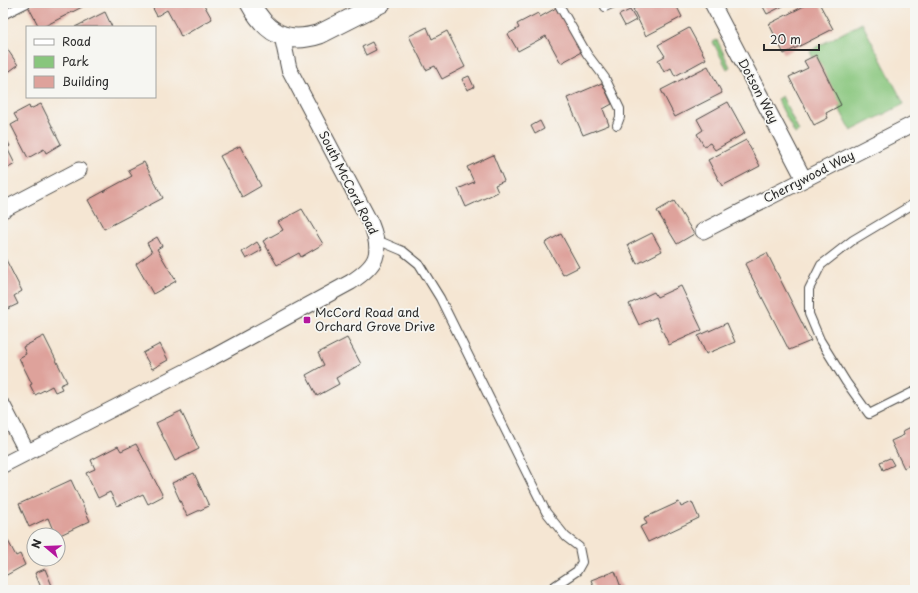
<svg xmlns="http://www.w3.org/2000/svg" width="918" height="593" font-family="'Playpen Sans',sans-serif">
<rect width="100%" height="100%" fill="#f6f6f2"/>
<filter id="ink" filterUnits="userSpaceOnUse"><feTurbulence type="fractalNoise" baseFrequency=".025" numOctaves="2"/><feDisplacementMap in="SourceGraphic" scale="8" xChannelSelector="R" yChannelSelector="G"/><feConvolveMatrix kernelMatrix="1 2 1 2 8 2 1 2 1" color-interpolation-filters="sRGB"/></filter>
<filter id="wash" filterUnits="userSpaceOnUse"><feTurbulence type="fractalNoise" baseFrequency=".012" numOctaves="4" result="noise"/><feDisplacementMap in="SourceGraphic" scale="16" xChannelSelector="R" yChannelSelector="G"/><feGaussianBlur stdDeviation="0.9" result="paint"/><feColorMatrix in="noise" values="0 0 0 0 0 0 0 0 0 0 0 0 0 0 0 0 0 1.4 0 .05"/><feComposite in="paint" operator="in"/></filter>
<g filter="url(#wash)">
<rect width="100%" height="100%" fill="#f5e6d3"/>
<path fill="#88c67d" stroke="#5a7854" d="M 862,23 L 904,104 L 851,131 L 809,51 Z
M 717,40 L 730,67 L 727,69 L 713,42 Z
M 782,96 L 799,132 L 795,134 L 777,99 Z"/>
<g id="blocks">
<path fill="#dea29b" d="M 35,3 L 83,3 L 84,6 L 43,27 L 39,27 L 28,6 Z
M 150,3 L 203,3 L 212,19 L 181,37 L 179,32 L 167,10 L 157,16 Z
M 645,3 L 675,3 L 682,17 L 646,36 L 633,9 Z
M 761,3 L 789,3 L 767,14 Z
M 810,3 L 819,3 L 833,29 L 784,54 L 769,24 Z
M 556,8 L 559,14 L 561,12 L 583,51 L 561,63 L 546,36 L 518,51 L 508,34 L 519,28 L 517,24 L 538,13 L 540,17 Z
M 630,10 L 636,20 L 625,26 L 619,15 Z
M 105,12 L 112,27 L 75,27 Z
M 427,27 L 432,39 L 447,31 L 465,67 L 442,79 L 435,66 L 426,70 L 409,36 Z
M 689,28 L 706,59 L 675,76 L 671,68 L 664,72 L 658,60 L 665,56 L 658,45 Z
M 372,42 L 376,50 L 366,55 L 362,47 Z
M 3,43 L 18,65 L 3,76 Z
M 816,55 L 841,105 L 826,113 L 828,118 L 814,125 L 789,77 L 808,68 L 804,61 Z
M 708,66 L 722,93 L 675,117 L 661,90 Z
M 469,76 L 474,87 L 467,90 L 462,79 Z
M 602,83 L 612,104 L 603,109 L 609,125 L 583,135 L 567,98 Z
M 728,102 L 745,133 L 715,150 L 710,143 L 704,146 L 697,134 L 703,130 L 697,119 Z
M 41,104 L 61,144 L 46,153 L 44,149 L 28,158 L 11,125 L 18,121 L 14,114 L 29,106 L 30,109 Z
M 540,121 L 544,129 L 535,134 L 531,126 Z
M 3,133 L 10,146 L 7,148 L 15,164 L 3,171 Z
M 746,140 L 760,166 L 722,186 L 708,160 Z
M 240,146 L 261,186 L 242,197 L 220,156 Z
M 493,155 L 504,181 L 495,185 L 498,192 L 466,207 L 458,189 L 474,182 L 467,167 Z
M 144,162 L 163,198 L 104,229 L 88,200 L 132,176 L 128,170 Z
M 674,201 L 694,234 L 677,244 L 657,211 Z
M 302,209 L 323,244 L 301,257 L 299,253 L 277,265 L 263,241 L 283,230 L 278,222 Z
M 652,233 L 662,251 L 637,264 L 628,245 Z
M 561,234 L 579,267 L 563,275 L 545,243 Z
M 157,237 L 162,246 L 157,249 L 176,281 L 153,294 L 136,264 L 152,252 L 147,243 Z
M 257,242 L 262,250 L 246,259 L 242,252 Z
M 767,253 L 811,341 L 789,350 L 745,264 Z
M 3,254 L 22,291 L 14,296 L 18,304 L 3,311 Z
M 681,286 L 702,330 L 669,345 L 656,317 L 639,325 L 629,304 L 654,292 L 657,297 Z
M 727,323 L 735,342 L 706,354 L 698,336 Z
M 44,336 L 67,382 L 60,385 L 62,389 L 55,392 L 52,386 L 35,395 L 30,385 L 32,384 L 19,358 L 26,354 L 23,347 Z
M 347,338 L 361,364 L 336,378 L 339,384 L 317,396 L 306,375 L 324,365 L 318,353 Z
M 160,344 L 168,360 L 152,369 L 143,353 Z
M 181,411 L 199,449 L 175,461 L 156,423 Z
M 915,425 L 915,462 L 904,468 L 891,441 L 904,435 L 903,431 Z
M 136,444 L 163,496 L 148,504 L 143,494 L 117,506 L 110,492 L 98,498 L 86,473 L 95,469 L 91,460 L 118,446 L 121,451 Z
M 890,458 L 894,465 L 883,470 L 880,462 Z
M 194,473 L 209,506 L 187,516 L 172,483 Z
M 71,480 L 90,521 L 58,536 L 55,535 L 48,518 L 29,527 L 19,504 Z
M 679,502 L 681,507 L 692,502 L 699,518 L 648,542 L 640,527 L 647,524 L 644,518 Z
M 7,539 L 16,556 L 20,554 L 25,565 L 3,577 L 3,541 Z
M 45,569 L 53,588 L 48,590 L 42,590 L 35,573 Z
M 615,571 L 622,590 L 595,590 L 591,580 Z"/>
</g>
</g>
<g filter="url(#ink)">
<use href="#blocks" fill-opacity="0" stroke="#494744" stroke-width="1"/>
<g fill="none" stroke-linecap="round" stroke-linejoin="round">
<defs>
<path id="service" d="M 558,3 L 587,54 L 605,78 L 620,109 L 620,117 L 617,125
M 605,7 L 614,3
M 3,15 L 27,3
M 915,203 L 853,240 L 821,265 L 809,289 L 809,314 L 820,340 L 846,382 L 869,414 L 915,391
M 377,240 L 403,251 L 419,264 L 440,298 L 546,512 L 566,537 L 579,547 L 582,562 L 577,571 L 553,587"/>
<path id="minor" d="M 712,3 L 804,179
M 3,210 L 79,170
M 703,231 L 915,123
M 3,406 L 27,452
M 3,465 L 206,361 L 351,282 C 377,265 383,254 371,224 L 289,69 L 282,36"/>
<path id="tertiary" d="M 250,3 C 266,33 286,45 320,34 L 381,3"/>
</defs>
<use href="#service" stroke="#494744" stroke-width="10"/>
<use href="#minor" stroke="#494744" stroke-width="17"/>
<use href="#tertiary" stroke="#494744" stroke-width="21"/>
<use href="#service" stroke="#fff" stroke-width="8"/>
<use href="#minor" stroke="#fff" stroke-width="15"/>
<use href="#tertiary" stroke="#fff" stroke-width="19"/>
</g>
</g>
<rect fill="#b5179e" stroke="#f6f6f2" stroke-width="1.5" x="303" y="316" width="8" height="8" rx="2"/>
<g text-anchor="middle" stroke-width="3.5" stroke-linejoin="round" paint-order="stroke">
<g font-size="12" fill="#2b2b2b" stroke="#f6f6f2">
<text transform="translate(758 91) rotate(62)" y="4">Dotson Way</text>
<text transform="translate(809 177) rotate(-27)" y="4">Cherrywood Way</text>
<text transform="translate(348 183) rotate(63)" y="4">South McCord Road</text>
</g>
<g font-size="12" fill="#2b2b2b" stroke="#f6f6f2" text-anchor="start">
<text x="315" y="317">McCord Road and<tspan x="315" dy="14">Orchard Grove Drive</tspan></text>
</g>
</g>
<rect width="918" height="593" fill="none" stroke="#f6f6f2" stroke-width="16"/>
<rect x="26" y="26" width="130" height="72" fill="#f6f6f2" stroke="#a5a5a2"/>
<rect x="34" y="39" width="20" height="6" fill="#ffffff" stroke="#a5a5a2"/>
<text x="62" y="46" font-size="12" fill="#2b2b2b">Road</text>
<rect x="34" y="56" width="20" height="12" fill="#88c67d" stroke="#a5a5a2"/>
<text x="62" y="66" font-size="12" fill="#2b2b2b">Park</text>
<rect x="34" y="76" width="20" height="12" fill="#dea29b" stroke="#a5a5a2"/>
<text x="62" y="86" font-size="12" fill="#2b2b2b">Building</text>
<g transform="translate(46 547) rotate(289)"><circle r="19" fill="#f6f6f2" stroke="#a5a5a2"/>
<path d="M0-3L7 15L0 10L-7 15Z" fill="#b5179e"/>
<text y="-6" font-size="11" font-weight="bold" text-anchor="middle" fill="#2b2b2b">N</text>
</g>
<path d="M764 44v6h55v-6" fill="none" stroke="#2b2b2b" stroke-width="2"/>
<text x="770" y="44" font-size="12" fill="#2b2b2b" stroke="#f6f6f2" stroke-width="3" paint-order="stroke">20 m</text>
</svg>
